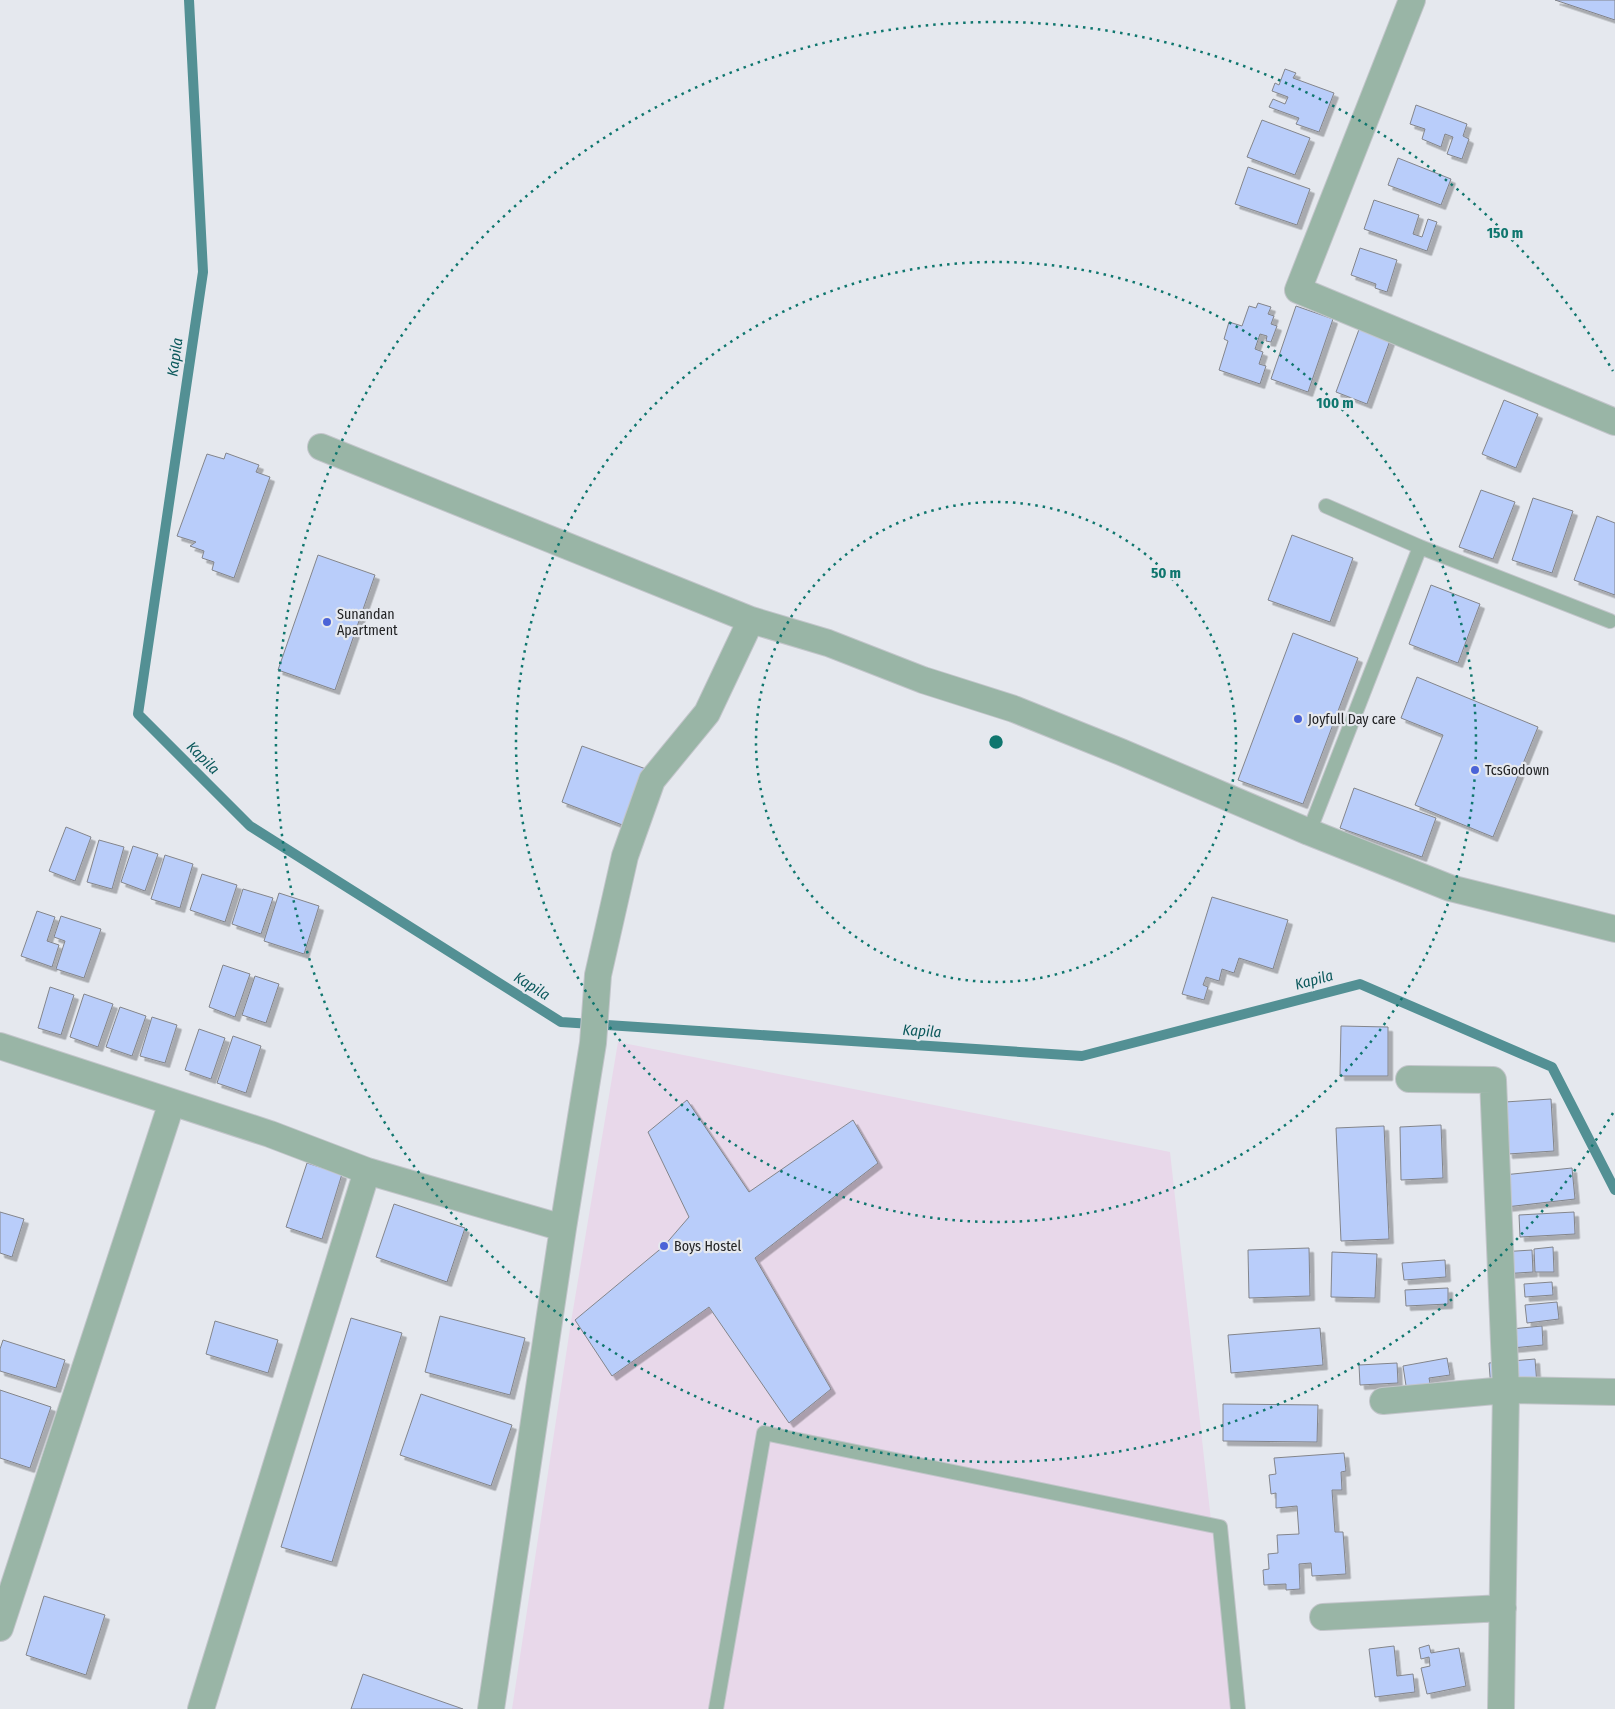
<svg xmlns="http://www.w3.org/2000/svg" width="1615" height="1709" font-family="'Fira Sans Condensed',sans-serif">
<defs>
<filter id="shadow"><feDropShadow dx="4.5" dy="4.5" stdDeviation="0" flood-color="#0004"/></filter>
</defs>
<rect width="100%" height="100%" fill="#e5e8ee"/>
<path fill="#e8d8ea" d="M 618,1042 L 1170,1152 L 1232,1709 L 512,1709 L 571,1322 Z"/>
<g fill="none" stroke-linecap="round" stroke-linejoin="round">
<path stroke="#539094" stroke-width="10" d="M 189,0 L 203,272 L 138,714 L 250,826 L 561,1022 L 1082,1056 L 1360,984 L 1552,1067 L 1615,1190"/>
</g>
<path fill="#b9cdfa" stroke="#83858b" filter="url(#shadow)" d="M 1555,0 L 1615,0 L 1615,20 Z
M 1285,69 L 1296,73 L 1293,78 L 1334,93 L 1319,132 L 1296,124 L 1299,118 L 1269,107 L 1273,99 L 1285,104 L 1288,97 L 1272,91 L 1275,83 L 1279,85 Z
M 1416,105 L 1467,124 L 1463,136 L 1469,139 L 1462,159 L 1447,154 L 1453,137 L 1445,134 L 1441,147 L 1422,139 L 1425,129 L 1410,124 Z
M 1262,120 L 1310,138 L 1295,175 L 1247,157 Z
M 1398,158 L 1451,179 L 1441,205 L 1388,185 Z
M 1248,167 L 1310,189 L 1297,225 L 1235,204 Z
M 1374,200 L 1419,215 L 1413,234 L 1422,237 L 1428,219 L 1437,222 L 1427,251 L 1364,229 Z
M 1360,248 L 1397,260 L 1387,292 L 1375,288 L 1376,284 L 1351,275 Z
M 1258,303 L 1271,307 L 1268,314 L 1274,316 L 1271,324 L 1277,326 L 1271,342 L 1266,341 L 1267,336 L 1260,334 L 1255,349 L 1263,352 L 1259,364 L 1266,366 L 1260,384 L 1219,370 L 1228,341 L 1224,339 L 1229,322 L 1242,326 L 1249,306 L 1256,308 Z
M 1296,306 L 1333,319 L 1308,392 L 1271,379 Z
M 1361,324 L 1392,335 L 1367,404 L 1336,392 Z
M 1504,400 L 1538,414 L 1516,468 L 1482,454 Z
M 226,453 L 259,465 L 256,472 L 270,477 L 234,578 L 212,570 L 214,562 L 202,558 L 204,551 L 190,546 L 196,542 L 177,536 L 207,454 L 224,459 Z
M 1481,490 L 1515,502 L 1493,559 L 1459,547 Z
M 1533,498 L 1573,511 L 1552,573 L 1512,560 Z
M 1597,516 L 1615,523 L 1615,595 L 1574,580 Z
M 1292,535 L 1353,558 L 1330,622 L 1268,600 Z
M 318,555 L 375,575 L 335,690 L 278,670 Z
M 1431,585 L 1480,604 L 1458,663 L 1409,644 Z
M 1293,633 L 1358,658 L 1303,804 L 1238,780 Z
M 1417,677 L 1538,727 L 1493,837 L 1415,805 L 1443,735 L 1401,718 Z
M 582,746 L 646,769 L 625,826 L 562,802 Z
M 1354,788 L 1436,818 L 1422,857 L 1340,828 Z
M 66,827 L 91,837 L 75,881 L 49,871 Z
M 99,840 L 124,847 L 112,889 L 87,882 Z
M 133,846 L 158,854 L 145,891 L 121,882 Z
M 165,855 L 193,864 L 180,908 L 151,899 Z
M 202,874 L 237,885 L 225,922 L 190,910 Z
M 243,889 L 273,898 L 261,934 L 232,924 Z
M 279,893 L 319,906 L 304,954 L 264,941 Z
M 1212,897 L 1288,920 L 1273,969 L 1239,958 L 1234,973 L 1222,969 L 1219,981 L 1206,977 L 1203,985 L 1208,987 L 1204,1000 L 1182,994 Z
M 37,911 L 55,917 L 47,941 L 59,945 L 52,967 L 21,956 Z
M 61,916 L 101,929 L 84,978 L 56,969 L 65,941 L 54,937 Z
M 223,965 L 250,974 L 235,1017 L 209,1007 Z
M 255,976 L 279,984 L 266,1023 L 242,1015 Z
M 50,987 L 74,995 L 61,1035 L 38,1028 Z
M 84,994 L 113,1004 L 98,1047 L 70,1037 Z
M 120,1007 L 146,1016 L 132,1056 L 106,1047 Z
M 152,1017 L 177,1025 L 165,1063 L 140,1056 Z
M 1341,1026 L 1388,1027 L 1388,1076 L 1340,1076 Z
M 199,1029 L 225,1038 L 211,1079 L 185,1070 Z
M 233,1036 L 261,1046 L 246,1093 L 217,1083 Z
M 1551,1099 L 1554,1151 L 1508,1154 L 1505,1102 Z
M 687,1100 L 749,1192 L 853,1120 L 878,1163 L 755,1258 L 831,1389 L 789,1423 L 709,1307 L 612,1376 L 575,1320 L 664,1246 L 689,1217 L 648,1132 Z
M 1441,1125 L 1443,1178 L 1401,1180 L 1400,1127 Z
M 1384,1126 L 1389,1239 L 1341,1241 L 1336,1128 Z
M 307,1163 L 342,1174 L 322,1239 L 286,1227 Z
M 1572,1168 L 1575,1199 L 1506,1207 L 1503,1175 Z
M 394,1204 L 465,1228 L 447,1282 L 376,1257 Z
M 0,1212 L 24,1219 L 12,1257 L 0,1253 Z
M 1574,1212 L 1575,1234 L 1520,1237 L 1519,1215 Z
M 1553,1247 L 1554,1272 L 1535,1272 L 1534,1249 Z
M 1309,1248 L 1310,1296 L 1249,1298 L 1248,1250 Z
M 1532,1250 L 1533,1272 L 1502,1274 L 1501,1252 Z
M 1332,1252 L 1377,1254 L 1375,1298 L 1331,1297 Z
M 1445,1260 L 1446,1277 L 1404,1280 L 1402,1263 Z
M 1552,1282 L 1553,1295 L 1525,1297 L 1524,1284 Z
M 1448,1288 L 1448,1304 L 1406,1306 L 1405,1290 Z
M 1557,1302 L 1559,1319 L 1527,1323 L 1525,1305 Z
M 440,1316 L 525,1338 L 510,1395 L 425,1372 Z
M 351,1318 L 402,1333 L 332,1562 L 281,1547 Z
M 215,1321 L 278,1340 L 268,1373 L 206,1354 Z
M 1542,1326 L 1543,1345 L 1502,1349 L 1501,1330 Z
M 1320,1328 L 1323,1365 L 1231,1373 L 1228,1335 Z
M 3,1340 L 65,1360 L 56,1388 L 0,1371 L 0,1349 Z
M 1447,1358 L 1450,1375 L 1429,1378 L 1431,1389 L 1407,1392 L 1403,1366 Z
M 1535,1359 L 1537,1385 L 1491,1389 L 1489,1363 Z
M 1397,1363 L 1398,1383 L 1360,1385 L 1359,1365 Z
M 0,1390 L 51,1407 L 30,1468 L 0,1458 Z
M 421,1394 L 512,1425 L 491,1486 L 400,1455 Z
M 1223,1404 L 1318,1405 L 1317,1442 L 1223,1441 Z
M 1344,1453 L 1346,1471 L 1341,1472 L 1342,1490 L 1332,1490 L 1335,1532 L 1343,1532 L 1346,1574 L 1312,1576 L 1311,1563 L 1299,1564 L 1300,1589 L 1286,1590 L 1286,1584 L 1264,1585 L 1263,1570 L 1269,1569 L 1268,1554 L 1278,1553 L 1277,1535 L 1299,1534 L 1297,1506 L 1276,1508 L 1276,1493 L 1271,1494 L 1269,1475 L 1276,1474 L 1274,1458 Z
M 44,1596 L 105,1615 L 86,1675 L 26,1655 Z
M 1429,1645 L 1431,1653 L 1459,1648 L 1466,1686 L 1427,1694 L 1421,1668 L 1430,1666 L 1429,1657 L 1421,1659 L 1419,1648 Z
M 1394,1646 L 1397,1676 L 1413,1674 L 1415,1692 L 1375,1697 L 1369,1649 Z
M 363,1674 L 463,1709 L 351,1709 Z"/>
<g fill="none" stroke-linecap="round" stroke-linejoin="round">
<defs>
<path id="lane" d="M 1326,506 L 1420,547
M 1309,832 L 1420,547 L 1610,621
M 716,1709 L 764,1433 L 1220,1527 L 1238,1709"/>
<path id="street" d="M 1412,0 L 1298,290 L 1615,422
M 321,447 L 751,620
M 0,1046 L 270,1134 L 367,1171 L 563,1228 L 491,1709
M 1409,1079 L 1493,1080 L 1506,1390 L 1501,1709
M 563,1228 L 593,1043 L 598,975 L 625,856 L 652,780 L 707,713 L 751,620 L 828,643 L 923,680 L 1014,709 L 1121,752 L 1309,832 L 1450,888 L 1615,929
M 1383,1401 L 1506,1390 L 1615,1392
M 1323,1617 L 1503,1608
M 0,1628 L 172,1102
M 201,1709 L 367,1171"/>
</defs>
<use href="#lane" stroke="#c2c5ca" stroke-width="16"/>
<use href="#street" stroke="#c2c5ca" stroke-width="28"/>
<use href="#lane" stroke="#99b5a6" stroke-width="14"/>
<use href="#street" stroke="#99b5a6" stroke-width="26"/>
</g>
<g fill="none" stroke="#0f766e" stroke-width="2.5" stroke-dasharray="2.5 5">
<circle cx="996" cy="742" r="240"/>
<circle cx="996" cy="742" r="480"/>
<path d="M1613 1113A720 720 0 1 1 1613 371"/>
</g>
<g fill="#4b63d7" stroke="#e5e8ee" stroke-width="2">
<circle cx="327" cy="622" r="5"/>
<circle cx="1298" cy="719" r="5"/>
<circle cx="1475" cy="770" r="5"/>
<circle cx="664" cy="1246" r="5"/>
</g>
<g text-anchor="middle" stroke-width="4.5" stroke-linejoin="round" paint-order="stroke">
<g font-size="14" fill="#222325" stroke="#e5e8ee" text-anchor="start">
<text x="337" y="619">Sunandan<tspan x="337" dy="16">Apartment</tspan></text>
<text x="1308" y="724">Joyfull Day care</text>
<text x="1485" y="775">TcsGodown</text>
<text x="674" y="1251">Boys Hostel</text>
</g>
<g font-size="15" font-style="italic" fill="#0c595c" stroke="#e5e8ee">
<text transform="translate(175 357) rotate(-82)" y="5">Kapila</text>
<text transform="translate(203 758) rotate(45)" y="5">Kapila</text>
<text transform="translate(1314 980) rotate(-15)" y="5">Kapila</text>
<text transform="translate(532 986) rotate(32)" y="5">Kapila</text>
<text transform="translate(922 1031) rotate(4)" y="5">Kapila</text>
</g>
</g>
<circle cx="996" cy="742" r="8" fill="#0f766e" stroke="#e5e8ee" stroke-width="2.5"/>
<g font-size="15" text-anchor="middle" font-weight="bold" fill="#0f766e" stroke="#e5e8ee" stroke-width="4.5" stroke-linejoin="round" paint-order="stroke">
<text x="1505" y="238">150 m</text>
<text x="1335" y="408">100 m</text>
<text x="1166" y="578">50 m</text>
</g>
</svg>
